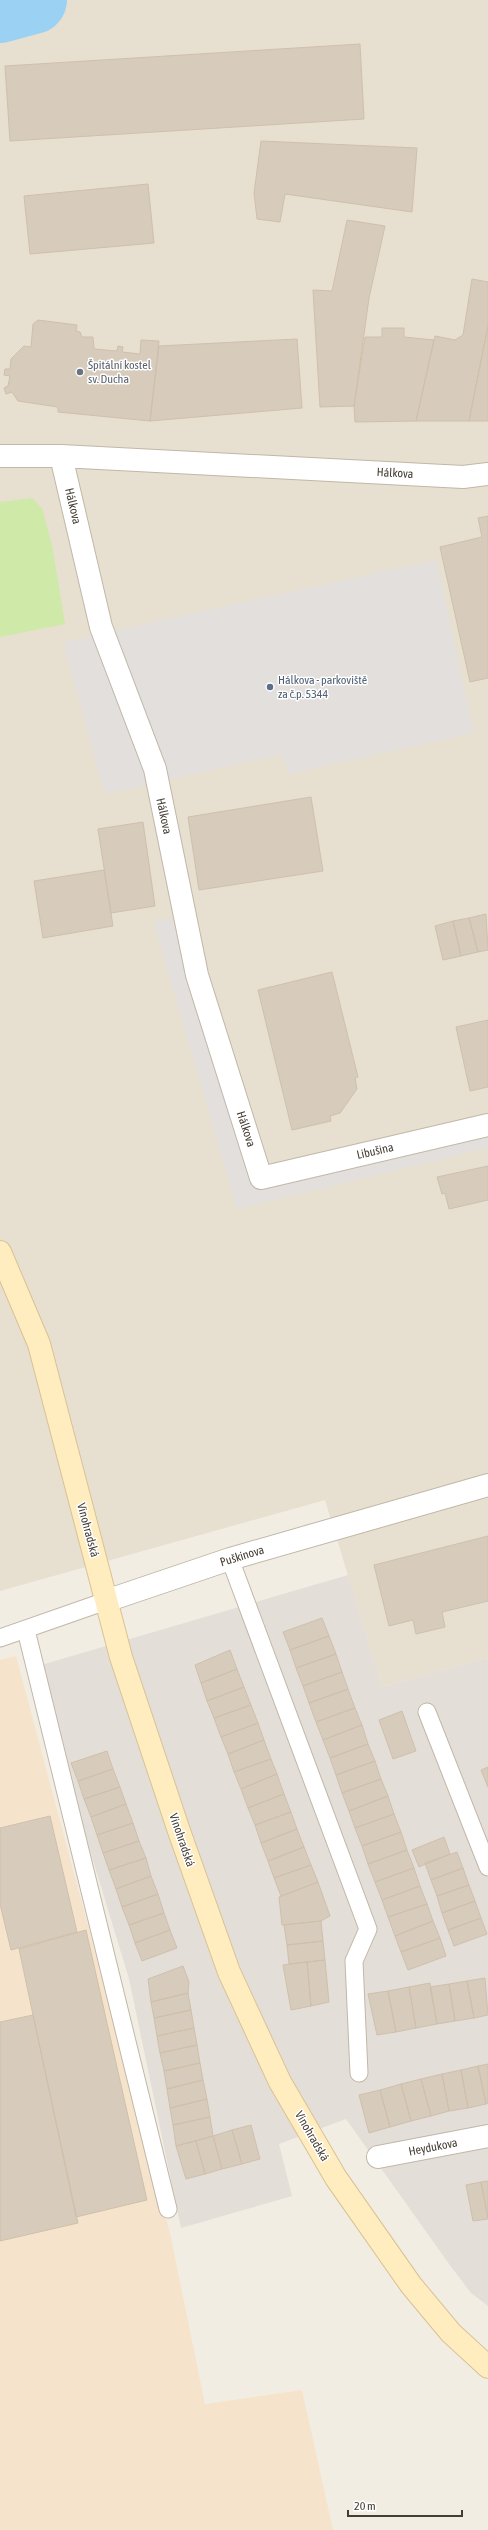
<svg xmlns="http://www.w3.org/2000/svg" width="488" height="2530" font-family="'Asap Condensed',sans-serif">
<rect width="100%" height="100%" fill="#f2ede3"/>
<path fill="#e7dfd0" d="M 0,0 L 488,0 L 488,1662 L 486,1658 L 382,1687 L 325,1500 L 0,1591 Z"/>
<path fill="#f6e3cc" d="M 16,1656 L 170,2233 L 205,2404 L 302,2390 L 333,2530 L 0,2530 L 0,1660 Z"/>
<path fill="#e4ded8" d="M 348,1575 L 382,1687 L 486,1658 L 488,1662 L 488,2306 L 471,2293 L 449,2264 L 346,2119 L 279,2144 L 292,2196 L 181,2228 L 129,1979 L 86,1837 L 41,1665 Z"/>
<path fill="#cfe9a9" d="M 32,498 L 42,508 L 52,545 L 65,624 L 0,637 L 0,502 Z"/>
<path fill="#e2dfdc" d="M 436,560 L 474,733 L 288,774 L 283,754 L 105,794 L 63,642 Z
M 172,918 L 254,1183 L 488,1132 L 488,1148 L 237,1209 L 154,923 Z"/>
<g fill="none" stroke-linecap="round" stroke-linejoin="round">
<path stroke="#9bd2f3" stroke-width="68" d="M 0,9 L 33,0"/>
</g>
<path fill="#d7cbbb" stroke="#cfc0ab" d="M 360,44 L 364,119 L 10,141 L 5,66 Z
M 261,141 L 417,148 L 412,212 L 285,194 L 280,222 L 257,219 L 254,193 Z
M 148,184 L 154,243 L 30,254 L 24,196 Z
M 347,220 L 385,226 L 369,298 L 354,406 L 320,407 L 313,290 L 332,291 Z
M 472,279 L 488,282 L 488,326 L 469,421 L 416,421 L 435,336 L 455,340 L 463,335 Z
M 38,320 L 77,325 L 76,331 L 80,332 L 82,337 L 93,337 L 94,349 L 117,351 L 118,346 L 123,347 L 122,352 L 140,354 L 141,340 L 159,341 L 150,421 L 58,412 L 58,407 L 18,401 L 12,392 L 6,394 L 4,388 L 8,386 L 10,376 L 4,375 L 5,369 L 10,369 L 11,359 L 24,346 L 31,347 L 33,324 Z
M 488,326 L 488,421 L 469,421 Z
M 382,328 L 404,328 L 404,337 L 434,340 L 416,421 L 355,422 L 354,406 L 365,337 L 382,337 Z
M 297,339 L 302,408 L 150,421 L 159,346 Z
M 488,516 L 488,678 L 470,682 L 440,547 L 482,537 L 478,518 Z
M 311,797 L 323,871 L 199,890 L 188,817 Z
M 143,822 L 155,906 L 111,913 L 98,829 Z
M 104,870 L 113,926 L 43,938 L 34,881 Z
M 486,914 L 488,950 L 478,952 L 469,918 Z
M 469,918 L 478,952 L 461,956 L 453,921 Z
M 453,921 L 461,956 L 443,960 L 435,926 Z
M 332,972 L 358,1077 L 355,1078 L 357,1089 L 340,1113 L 330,1116 L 331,1121 L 292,1130 L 258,990 Z
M 488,1020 L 488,1087 L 470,1091 L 456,1027 Z
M 488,1166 L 488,1200 L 449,1209 L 445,1193 L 442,1194 L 437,1177 Z
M 488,1536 L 488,1601 L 442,1612 L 445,1627 L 416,1634 L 413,1620 L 389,1626 L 374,1565 Z
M 322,1618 L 329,1636 L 290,1650 L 283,1632 Z
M 329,1636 L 336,1654 L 296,1668 L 290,1650 Z
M 230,1650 L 237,1669 L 201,1683 L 195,1665 Z
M 336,1654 L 342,1672 L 303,1686 L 296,1668 Z
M 237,1669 L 244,1687 L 207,1701 L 201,1683 Z
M 342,1672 L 348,1689 L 309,1703 L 303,1686 Z
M 244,1687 L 251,1705 L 214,1718 L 207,1701 Z
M 348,1689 L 355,1708 L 316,1722 L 309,1703 Z
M 251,1705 L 258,1723 L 221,1737 L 214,1718 Z
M 355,1708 L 362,1725 L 323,1740 L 316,1722 Z
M 402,1711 L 416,1751 L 393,1759 L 379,1720 Z
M 258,1723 L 264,1740 L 228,1754 L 221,1737 Z
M 362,1725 L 368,1744 L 330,1758 L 323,1740 Z
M 264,1740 L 271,1759 L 234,1772 L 228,1754 Z
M 368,1744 L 375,1761 L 336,1775 L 330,1758 Z
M 107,1751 L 113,1769 L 78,1781 L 71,1763 Z
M 271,1759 L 277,1774 L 241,1789 L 234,1772 Z
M 375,1761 L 381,1779 L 342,1793 L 336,1775 Z
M 488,1767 L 488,1787 L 481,1770 Z
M 113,1769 L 120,1787 L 84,1799 L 78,1781 Z
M 277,1774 L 284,1794 L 248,1808 L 241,1789 Z
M 381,1779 L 388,1796 L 349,1811 L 342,1793 Z
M 120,1787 L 126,1804 L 91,1817 L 84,1799 Z
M 284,1794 L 291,1812 L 255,1825 L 248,1808 Z
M 388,1796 L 394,1814 L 355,1828 L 349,1811 Z
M 126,1804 L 133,1823 L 97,1835 L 91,1817 Z
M 291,1812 L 297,1829 L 261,1843 L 255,1825 Z
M 394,1814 L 401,1832 L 362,1846 L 355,1828 Z
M 50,1816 L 77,1932 L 11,1950 L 0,1904 L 0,1828 Z
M 133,1823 L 139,1841 L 103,1853 L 97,1835 Z
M 297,1829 L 304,1847 L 268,1861 L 261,1843 Z
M 401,1832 L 407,1850 L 368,1864 L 362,1846 Z
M 444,1837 L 450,1854 L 419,1867 L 412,1850 Z
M 139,1841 L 146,1858 L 109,1870 L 103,1853 Z
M 304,1847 L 311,1865 L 274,1878 L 268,1861 Z
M 407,1850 L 414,1868 L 375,1882 L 368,1864 Z
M 457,1852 L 463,1868 L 431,1880 L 425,1863 Z
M 146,1858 L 151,1876 L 116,1889 L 109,1870 Z
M 311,1865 L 318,1882 L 281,1896 L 274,1878 Z
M 414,1868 L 420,1886 L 382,1900 L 375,1882 Z
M 463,1868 L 469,1885 L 437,1896 L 431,1880 Z
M 151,1876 L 158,1894 L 122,1907 L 116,1889 Z
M 318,1882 L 330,1916 L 321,1921 L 282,1925 L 279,1897 Z
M 469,1885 L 475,1901 L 442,1913 L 437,1896 Z
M 420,1886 L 427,1904 L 388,1917 L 382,1900 Z
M 158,1894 L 164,1913 L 129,1925 L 122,1907 Z
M 475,1901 L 481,1918 L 448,1930 L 442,1913 Z
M 427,1904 L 433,1921 L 395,1936 L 388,1917 Z
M 164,1913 L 170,1930 L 135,1943 L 129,1925 Z
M 481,1918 L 487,1934 L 454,1946 L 448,1930 Z
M 321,1921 L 323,1941 L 287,1945 L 284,1925 Z
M 433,1921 L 440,1938 L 401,1952 L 395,1936 Z
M 86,1930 L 147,2200 L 76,2217 L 19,1949 Z
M 170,1930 L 177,1948 L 142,1961 L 135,1943 Z
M 440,1938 L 446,1956 L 408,1970 L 401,1952 Z
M 323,1941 L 325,1960 L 289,1964 L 287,1945 Z
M 325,1960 L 329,2002 L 311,2006 L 307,1962 Z
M 307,1962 L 311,2006 L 291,2010 L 283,1965 Z
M 183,1966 L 189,1982 L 188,1993 L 151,2002 L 148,1979 Z
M 485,1978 L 488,2015 L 474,2018 L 467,1981 Z
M 467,1981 L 474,2018 L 455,2021 L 449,1984 Z
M 430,1983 L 437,2024 L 416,2028 L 409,1987 Z
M 449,1984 L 455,2021 L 437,2024 L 430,1987 Z
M 409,1987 L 416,2028 L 396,2032 L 388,1991 Z
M 388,1991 L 396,2032 L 377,2035 L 368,1994 Z
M 188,1993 L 191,2010 L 154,2018 L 151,2002 Z
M 191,2010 L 194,2028 L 157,2036 L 154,2018 Z
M 33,2015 L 78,2223 L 0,2241 L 0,2022 Z
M 194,2028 L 197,2045 L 160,2053 L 157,2036 Z
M 197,2045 L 200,2063 L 164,2071 L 160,2053 Z
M 200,2063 L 203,2080 L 167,2089 L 164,2071 Z
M 488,2064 L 488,2103 L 486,2104 L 478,2066 Z
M 478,2066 L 486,2104 L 468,2108 L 461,2070 Z
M 461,2070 L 468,2108 L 449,2111 L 442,2074 Z
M 442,2074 L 449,2111 L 431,2116 L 421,2079 Z
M 421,2079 L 431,2116 L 411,2121 L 401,2084 Z
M 203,2080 L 207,2099 L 170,2108 L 167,2089 Z
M 401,2084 L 411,2121 L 390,2127 L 380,2090 Z
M 380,2090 L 390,2127 L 369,2133 L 359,2095 Z
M 207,2099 L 210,2117 L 173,2125 L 170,2108 Z
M 210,2117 L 213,2136 L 176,2146 L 173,2125 Z
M 251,2125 L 260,2159 L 242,2164 L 232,2130 Z
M 232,2130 L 242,2164 L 222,2169 L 213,2136 Z
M 213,2136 L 222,2169 L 205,2174 L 196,2141 Z
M 196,2141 L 205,2174 L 186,2179 L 176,2146 Z
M 488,2181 L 488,2217 L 481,2182 Z
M 481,2182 L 488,2219 L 473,2221 L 466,2185 Z"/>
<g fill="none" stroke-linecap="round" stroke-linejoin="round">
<defs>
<path id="lane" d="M 230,1559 L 368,1929 L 354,1961 L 359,2073
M 26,1630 L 168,2209
M 0,1638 L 106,1601
M 427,1712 L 488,1867"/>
<path id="street" d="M 0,456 L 61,456 L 463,477 L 488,474
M 61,456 L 101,627 L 155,769 L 197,975 L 261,1178 L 488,1125
M 106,1601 L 230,1559 L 488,1485
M 378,2157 L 488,2136"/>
<path id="secondary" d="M 0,1252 L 39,1344 L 121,1657 L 179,1831 L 229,1972 L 280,2082 L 336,2178 L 411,2285 L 451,2333 L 488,2367"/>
</defs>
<use href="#lane" stroke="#c1b7a8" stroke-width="19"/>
<use href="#street" stroke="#c1b7a8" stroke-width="24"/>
<use href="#secondary" stroke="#d8c292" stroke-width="24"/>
<use href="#lane" stroke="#fff" stroke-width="17"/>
<use href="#street" stroke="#fff" stroke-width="22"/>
<use href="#secondary" stroke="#ffedc0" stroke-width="22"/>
</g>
<circle fill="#6b7280" stroke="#fff" stroke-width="1.5" cx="80" cy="372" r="4"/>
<circle fill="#5c6f8a" stroke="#fff" stroke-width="1.5" cx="270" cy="687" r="4"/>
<g text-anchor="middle" stroke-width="3" stroke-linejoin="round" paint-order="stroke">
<g font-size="12" fill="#5b616d" stroke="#fff" text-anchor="start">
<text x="88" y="369">Špitální kostel<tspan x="88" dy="14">sv. Ducha</tspan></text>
</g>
<g font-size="12" fill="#443d33" stroke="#fff">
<text transform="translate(395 473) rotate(3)" y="4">Hálkova</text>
<text transform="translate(73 506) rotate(77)" y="4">Hálkova</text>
<text transform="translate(164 816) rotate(78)" y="4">Hálkova</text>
<text transform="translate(246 1129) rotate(72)" y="4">Hálkova</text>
<text transform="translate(375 1151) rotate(-13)" y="4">Libušina</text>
<text transform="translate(88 1530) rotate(75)" y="4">Vinohradská</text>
<text transform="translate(242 1556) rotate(-17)" y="4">Puškinova</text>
<text transform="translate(182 1840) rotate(71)" y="4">Vinohradská</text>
<text transform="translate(312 2136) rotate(60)" y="4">Vinohradská</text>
<text transform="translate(433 2147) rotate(-11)" y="4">Heydukova</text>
</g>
<g font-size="12" fill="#4e5e75" stroke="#fff" text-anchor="start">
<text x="278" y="684">Hálkova - parkoviště<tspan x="278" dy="14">za č.p. 5344</tspan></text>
</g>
</g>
<path d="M348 2510v6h114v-6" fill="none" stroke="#443d33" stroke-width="2"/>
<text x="354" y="2510" font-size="12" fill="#443d33" stroke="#ffffff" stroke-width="3" paint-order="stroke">20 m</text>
</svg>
